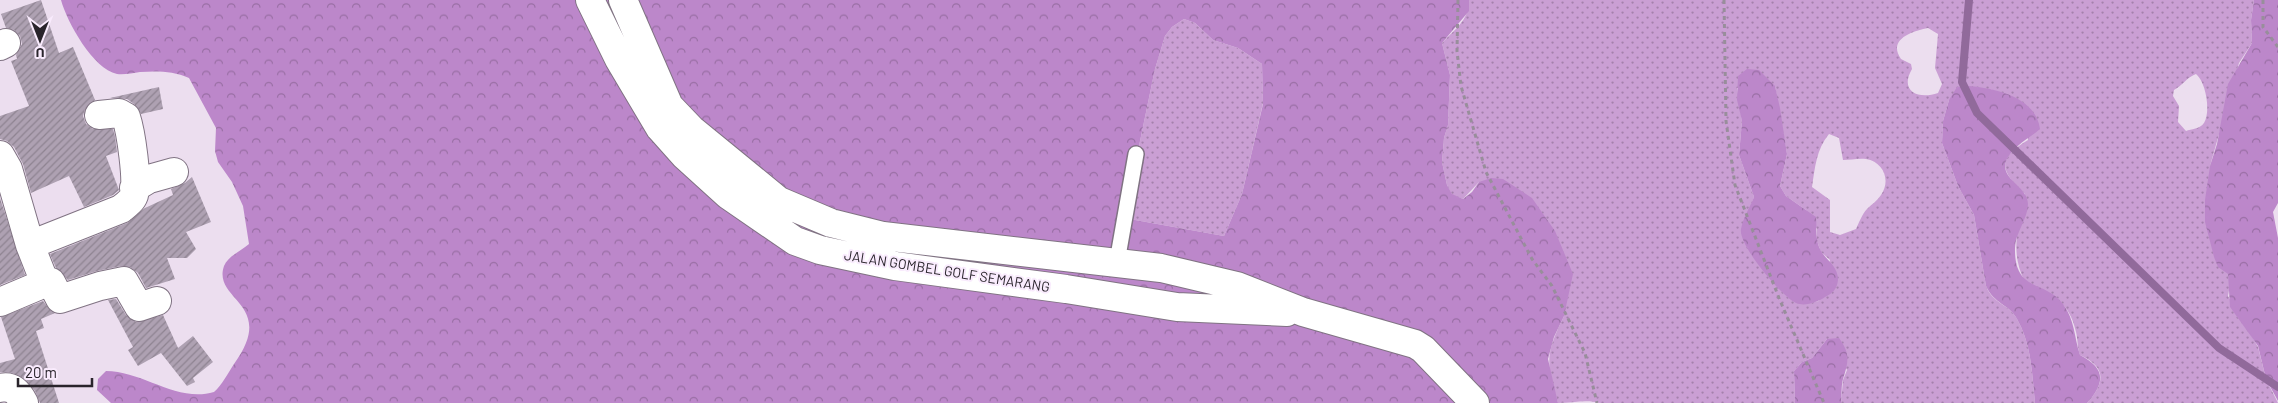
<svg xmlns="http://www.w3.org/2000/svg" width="2278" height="403" font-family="Barlow,sans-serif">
<defs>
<pattern id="grass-dots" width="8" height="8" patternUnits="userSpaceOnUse" patternTransform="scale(1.25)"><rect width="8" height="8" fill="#ca9fd4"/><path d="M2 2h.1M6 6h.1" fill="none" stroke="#a481ac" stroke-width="1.8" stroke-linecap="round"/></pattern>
<pattern id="forest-crowns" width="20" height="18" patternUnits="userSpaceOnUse" patternTransform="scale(1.25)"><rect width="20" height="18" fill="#bc87ca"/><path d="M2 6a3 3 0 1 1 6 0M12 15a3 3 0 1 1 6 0" fill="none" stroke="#996ea4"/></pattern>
<pattern id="building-hatch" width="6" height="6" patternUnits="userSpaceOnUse" patternTransform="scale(1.25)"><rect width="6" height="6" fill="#aea1b2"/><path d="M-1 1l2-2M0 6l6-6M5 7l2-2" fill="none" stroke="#8e8391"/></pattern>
</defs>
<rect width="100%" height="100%" fill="#ecdeef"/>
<path fill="url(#grass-dots)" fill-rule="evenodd" d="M 1469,0 L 2254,0 L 2251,20 L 2252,43 L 2239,63 L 2210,166 L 2230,285 L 2228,296 L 2258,347 L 2266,379 L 2278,403 L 2087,403 C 2106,382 2106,367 2080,355 C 2077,347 2078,339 2076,332 C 2069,300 2051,294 2025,282 C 2009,251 2019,226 2025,194 C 2001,171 1995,160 2028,140 L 2022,102 L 1990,89 L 1949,100 L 1943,121 L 1942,143 L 1958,186 L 1974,215 L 1986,286 C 1993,304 2009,304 2017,319 C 2032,345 2032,375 2035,403 L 1841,403 L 1843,380 L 1847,370 L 1827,339 L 1812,358 L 1802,362 L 1794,371 L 1795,403 L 1600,403 C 1586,399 1573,403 1558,403 C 1546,362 1545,355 1564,316 L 1479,182 L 1463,199 L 1452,195 L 1447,185 L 1442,162 L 1444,138 L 1448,125 L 1450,75 L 1442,43 C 1454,30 1470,19 1469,0 ZM 1928,28 L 1938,34 L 1935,68 L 1942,84 L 1938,93 C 1918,100 1899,91 1912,69 L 1911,64 L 1901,59 C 1887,39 1913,31 1928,28 ZM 2196,74 C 2206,82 2211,112 2204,123 C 2200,129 2191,129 2186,131 L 2178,122 L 2179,106 L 2173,96 L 2174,90 C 2182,86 2187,77 2196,74 ZM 1775,86 L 1787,154 L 1780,186 L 1786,196 L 1806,210 L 1817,229 L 1817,241 L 1821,252 L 1830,260 L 1819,301 C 1801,305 1793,304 1781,289 L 1750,208 L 1754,197 L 1739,155 L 1742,121 L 1737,88 ZM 1829,134 L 1839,138 L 1843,160 C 1850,160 1859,158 1866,159 C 1884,162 1891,181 1881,195 C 1877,201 1872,204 1867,209 C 1862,214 1859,223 1856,229 L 1840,235 L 1830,232 L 1830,200 L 1812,187 C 1815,168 1816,150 1829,134 Z
M 1184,19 L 1195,23 L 1213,40 L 1238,48 L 1262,64 L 1263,103 L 1242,194 L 1224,236 L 1124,218 L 1155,69 L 1165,36 L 1172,27 Z"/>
<path fill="url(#forest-crowns)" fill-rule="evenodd" d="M 61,0 L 1469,0 L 1469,11 L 1442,43 L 1450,75 L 1448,125 L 1444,138 L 1442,162 L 1447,185 L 1452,194 L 1463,199 L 1472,192 L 1479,182 L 1491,178 L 1503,179 L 1532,198 L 1555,231 L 1573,274 L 1564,316 L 1554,337 L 1548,359 L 1558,403 L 111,403 L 97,390 L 98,379 L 106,371 C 143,371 177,403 214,392 C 222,385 228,373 234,364 C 278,303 212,301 224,266 C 228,256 241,251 249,244 L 243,206 L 232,182 L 218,162 L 215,151 L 216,128 L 189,78 C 173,71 158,71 140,72 C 133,73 124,75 117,74 C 93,69 67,22 61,0 ZM 1184,19 L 1195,23 L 1213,40 L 1238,48 L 1262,64 L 1263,104 L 1242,194 L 1224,236 L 1124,218 L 1155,69 L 1165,36 L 1172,27 Z
M 2254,0 L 2278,0 L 2278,203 L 2273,212 L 2278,238 L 2278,401 L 2266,379 L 2258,346 L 2230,307 L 2228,274 L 2218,267 L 2214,257 L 2205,222 L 2205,200 L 2210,166 L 2217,144 L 2228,84 L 2252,43 L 2251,20 Z
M 1747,69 L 1759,70 L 1775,86 L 1780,108 L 1787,154 L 1780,186 L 1786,196 L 1816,217 C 1817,228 1815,241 1821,251 C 1827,261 1838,266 1838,280 C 1837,289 1833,293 1825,297 C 1818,302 1805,307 1796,303 C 1782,297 1738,245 1741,229 C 1743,218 1750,207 1754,197 L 1739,155 L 1742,121 L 1737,100 L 1738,76 Z
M 1968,86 C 1995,88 2036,97 2040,129 C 2031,137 2019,143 2011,153 C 1991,177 2028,184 2028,204 C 2028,219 2015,233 2015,248 C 2014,293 2046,280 2063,304 C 2075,320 2074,337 2080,355 C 2105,368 2106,382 2087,403 L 2035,403 C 2032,375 2032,345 2017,319 C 2009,304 1994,304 1986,286 L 1974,215 L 1958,186 L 1942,143 L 1943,121 L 1949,100 L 1957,87 Z
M 1839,338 C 1850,353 1849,361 1843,379 C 1841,386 1842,395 1841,403 L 1795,403 L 1794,371 L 1802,362 L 1812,358 L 1827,339 Z"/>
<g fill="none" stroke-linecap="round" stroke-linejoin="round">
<path stroke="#916a9b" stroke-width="8" d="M 1969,0 L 1962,82 L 1977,113 L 2219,348 L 2278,387"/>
</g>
<path fill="url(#building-hatch)" d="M 41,0 L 59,53 L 73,47 L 95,100 L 85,109 L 83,116 L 86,124 L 93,129 L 113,129 L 115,136 L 117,152 L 106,156 L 119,190 L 113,195 L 84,207 L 69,176 L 31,193 L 23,164 L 14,147 L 7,141 L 0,139 L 0,116 L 29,106 L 11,61 L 17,59 L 16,55 L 22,44 L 20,36 L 14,30 L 6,28 L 1,14 Z
M 159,87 L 163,109 L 141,114 L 134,104 L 127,99 L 110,98 Z
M 192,177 L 211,222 L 186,232 L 196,249 L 187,258 L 167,258 L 175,279 L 146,288 L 138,273 L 130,267 L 121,266 L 97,271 L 68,280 L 56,268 L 50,254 L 127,223 L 145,208 L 173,195 L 171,189 L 185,183 Z
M 0,198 L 25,275 L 0,285 Z
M 116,299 L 126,315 L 136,322 L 163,315 L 178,348 L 193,336 L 213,362 L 193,378 L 195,382 L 187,386 L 161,353 L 138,366 L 128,350 L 133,347 L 108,300 Z
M 43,301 L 51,311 L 55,313 L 41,319 L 44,328 L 36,331 L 59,403 L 40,403 L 35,391 L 25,379 L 13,373 L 0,372 L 0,363 L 15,359 L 1,317 Z"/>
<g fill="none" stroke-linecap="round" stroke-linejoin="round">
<defs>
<path id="lane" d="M 1117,262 L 1136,154"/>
<path id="street" d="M 590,0 L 619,59 L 660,128 L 685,156 L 728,195 L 795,241 L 820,250 L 895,266 L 1066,289 L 1177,307 L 1287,312
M 623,0 L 669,106 L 691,129 L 779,201 L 831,223 L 883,236 L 1161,268 L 1237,286 L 1303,312 L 1415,344 L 1423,349 L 1475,403
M 0,46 L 6,43
M 0,155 L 8,169 L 30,245 L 45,283 L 0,302
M 134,188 L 149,179 L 174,172
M 30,245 L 121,209 C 126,205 132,201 134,195 C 138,180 131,132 126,117 L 119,113 L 99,115
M 45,283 L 51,282 L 60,299 L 100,286 L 124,281 L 139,307 L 157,301
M 0,388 C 12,385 19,393 24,403"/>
</defs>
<use href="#lane" stroke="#807383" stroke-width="18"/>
<use href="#street" stroke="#807383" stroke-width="30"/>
<path stroke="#988e9b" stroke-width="3" stroke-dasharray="4 4" stroke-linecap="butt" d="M 1458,0 L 1457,51 L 1461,86 L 1486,172 L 1532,259 L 1552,286 L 1585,353 L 1597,403
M 1724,0 L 1726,121 L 1735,185 L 1779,298 L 1824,403
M 2263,0 L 2263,27 L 2278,47"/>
<use href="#lane" stroke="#fff" stroke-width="15"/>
<use href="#street" stroke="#fff" stroke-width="28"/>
</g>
<g text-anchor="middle" stroke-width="4" stroke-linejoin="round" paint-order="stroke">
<g font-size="14" fill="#29242b" stroke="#f9ebfd">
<text transform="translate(947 271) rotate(9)" y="5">JALAN GOMBEL GOLF SEMARANG</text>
</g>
</g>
<g transform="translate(40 40) rotate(180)" stroke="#f9ebfd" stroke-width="4" paint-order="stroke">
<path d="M0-4L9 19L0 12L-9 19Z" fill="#29242b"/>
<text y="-8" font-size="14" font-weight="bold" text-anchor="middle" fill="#29242b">U</text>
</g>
<path d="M18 378v8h74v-8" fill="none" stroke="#29242b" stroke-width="2.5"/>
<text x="25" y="378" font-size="15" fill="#29242b" stroke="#f9ebfd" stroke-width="4" paint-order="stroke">20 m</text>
</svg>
